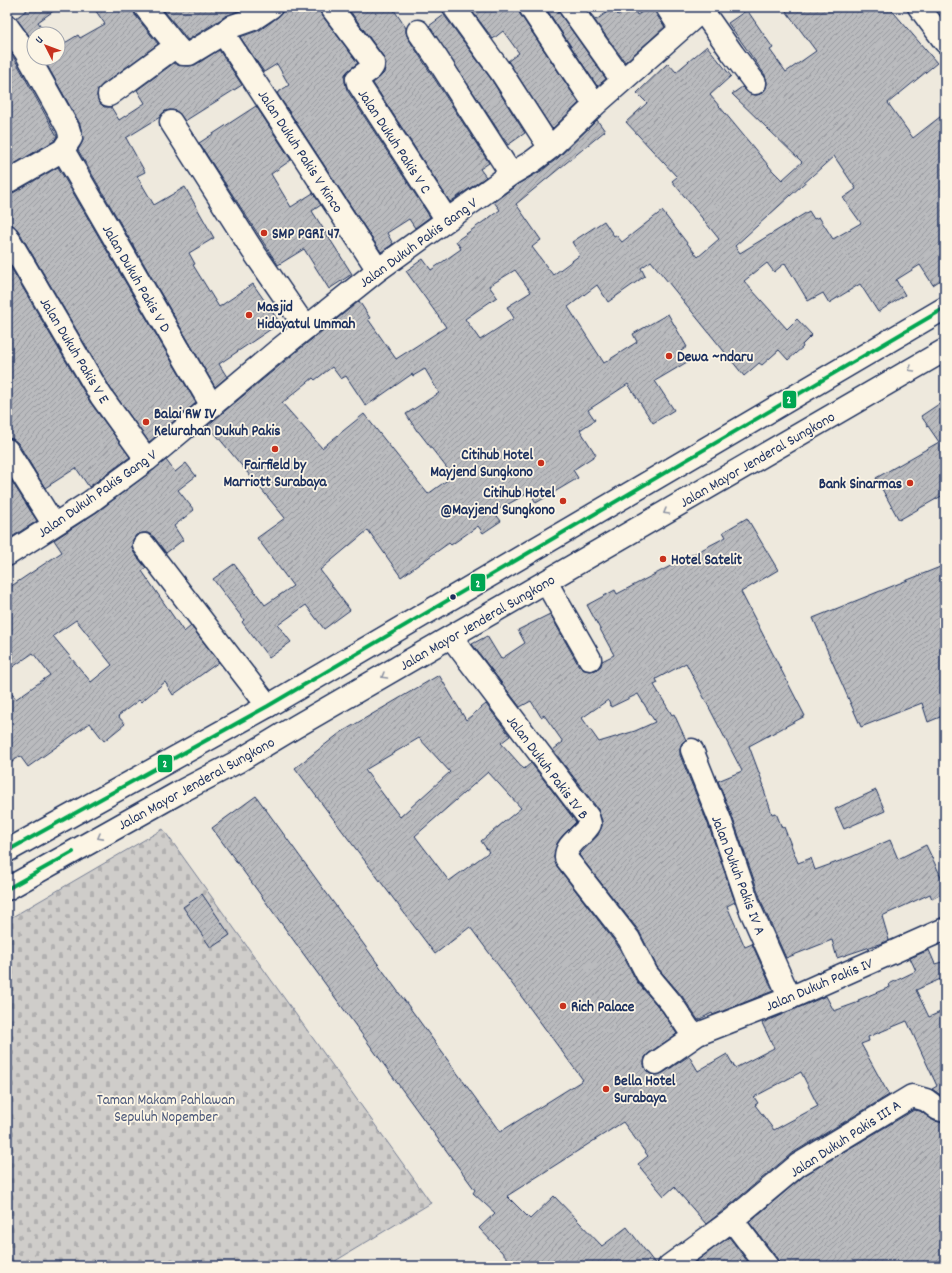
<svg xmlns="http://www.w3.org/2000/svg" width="952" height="1273" font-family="Dekko,sans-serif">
<defs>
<pattern id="cemetery-stones" width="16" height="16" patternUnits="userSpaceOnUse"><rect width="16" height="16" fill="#cfcdca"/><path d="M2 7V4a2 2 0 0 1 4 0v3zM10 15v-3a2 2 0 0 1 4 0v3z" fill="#b1b0b0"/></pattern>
<pattern id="building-hatch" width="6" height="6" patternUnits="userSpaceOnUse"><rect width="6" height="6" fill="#babbbe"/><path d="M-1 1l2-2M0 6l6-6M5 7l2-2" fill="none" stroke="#96989e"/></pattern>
</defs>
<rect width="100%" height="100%" fill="#eee9dd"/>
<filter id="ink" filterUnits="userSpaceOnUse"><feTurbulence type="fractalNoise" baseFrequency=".025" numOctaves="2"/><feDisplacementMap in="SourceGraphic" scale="8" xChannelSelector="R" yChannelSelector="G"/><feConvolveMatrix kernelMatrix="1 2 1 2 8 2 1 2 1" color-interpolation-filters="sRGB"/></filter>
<g filter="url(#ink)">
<path fill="url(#cemetery-stones)" stroke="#757e94" d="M 163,829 L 431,1203 L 327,1266 L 7,1266 L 7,920 Z"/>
<path fill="url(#building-hatch)" stroke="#1b2f5e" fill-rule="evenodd" d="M 31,7 L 59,7 L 38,22 L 46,34 L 34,34 L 34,42 L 16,18 Z
M 93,7 L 133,7 L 135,15 L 158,44 L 102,85 L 98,90 L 97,96 L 99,102 L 104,107 L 111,107 L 119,120 L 145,103 L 137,90 L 174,63 L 178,65 L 189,66 L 195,65 L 219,50 L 242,85 L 185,121 L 176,111 L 170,110 L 165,111 L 160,117 L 126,138 L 145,172 L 137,176 L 154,205 L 185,187 L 214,238 L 189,253 L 195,264 L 193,265 L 219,307 L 253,284 L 280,323 L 219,364 L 227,377 L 215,387 L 78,150 L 83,140 L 80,124 L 43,58 L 58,58 L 58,47 L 78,35 L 80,38 L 105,24 Z
M 161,7 L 248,7 L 226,16 L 188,40 Z
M 283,7 L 319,7 L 321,14 L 358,63 L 350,69 L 345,74 L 345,82 L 347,90 L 430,217 L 415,228 L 409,219 L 387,233 L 393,244 L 381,252 L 277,93 L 289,85 L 277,64 L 264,72 L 240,37 L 260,30 L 278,17 L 282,13 Z
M 347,7 L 392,7 L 406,28 L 406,32 L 408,38 L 489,163 L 480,169 L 486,177 L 450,202 L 373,83 L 378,79 L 384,73 L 386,63 L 383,56 Z
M 469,7 L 518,7 L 520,14 L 579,103 L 552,129 L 508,61 L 519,53 L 503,31 L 493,39 Z
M 545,7 L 558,7 L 560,14 L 606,79 L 597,86 Z
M 585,7 L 596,20 L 613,8 L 618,15 L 633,7 L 637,15 L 650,7 L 655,7 L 656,14 L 665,27 L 625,62 Z
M 783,7 L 889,7 L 937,63 L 888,103 L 913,138 L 945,113 L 945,277 L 933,285 L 920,265 L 896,280 L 905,295 L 878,312 L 860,284 L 829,303 L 823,293 L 808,301 L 785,263 L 774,272 L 767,263 L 744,281 L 787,329 L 797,319 L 812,335 L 802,345 L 803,347 L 788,360 L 779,350 L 762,365 L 759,363 L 744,376 L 651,261 L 641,268 L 645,276 L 608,302 L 597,285 L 568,307 L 604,363 L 637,342 L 633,334 L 668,314 L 687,347 L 681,351 L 687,362 L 655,381 L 674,410 L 653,423 L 628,384 L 588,410 L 595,420 L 580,430 L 596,455 L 573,470 L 578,478 L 536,503 L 530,492 L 494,512 L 501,521 L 483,533 L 478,526 L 451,545 L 449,543 L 401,577 L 368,530 L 320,570 L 350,610 L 324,629 L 306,605 L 278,625 L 291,642 L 269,658 L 242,622 L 244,620 L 213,579 L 234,564 L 265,605 L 293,586 L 257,538 L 285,518 L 208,425 L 285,361 L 359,301 L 370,318 L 368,319 L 396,359 L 446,327 L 406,271 L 423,259 L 431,270 L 461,249 L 456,241 L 500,210 L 494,202 L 518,184 L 541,171 L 558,158 L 597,120 L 605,131 L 516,204 L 541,240 L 532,247 L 553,275 L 580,255 L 572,242 L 604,221 L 614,236 L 616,235 L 622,242 L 662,211 L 698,257 L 719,239 L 672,181 L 677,177 L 626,122 L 647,103 L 637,93 L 668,63 L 676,72 L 707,46 L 731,76 L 710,95 L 773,171 L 782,180 L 802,162 L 732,94 L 742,87 L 750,94 L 757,95 L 762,93 L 766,88 L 767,82 L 765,75 L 728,23 L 747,10 L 773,48 L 770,50 L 786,72 L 816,51 ZM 834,156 L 856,189 L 843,198 L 861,223 L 833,239 L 819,217 L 814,219 L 809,211 L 740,253 L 735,246 ZM 515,270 L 531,292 L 507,307 L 514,318 L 480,340 L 465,319 L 497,297 L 489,286 ZM 332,367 L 341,379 L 346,376 L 366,406 L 412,374 L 413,376 L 425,369 L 439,393 L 406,414 L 417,431 L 418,431 L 453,476 L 428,494 L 364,414 L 322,448 L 282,403 L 313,378 L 315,380 Z
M 444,15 L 491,79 L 525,133 L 508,145 L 429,26 Z
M 7,47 L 14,58 L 57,136 L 54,141 L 7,168 Z
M 256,106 L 291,160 L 271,174 L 291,207 L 313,193 L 321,205 L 312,211 L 352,274 L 329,289 L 304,249 L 278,265 L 199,143 Z
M 58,167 L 196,403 L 149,442 L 111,389 L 18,230 L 13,225 L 7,224 L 7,194 L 13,193 Z
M 7,261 L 90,402 L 130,457 L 89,487 L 76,468 L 45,488 L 18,443 L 13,439 L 7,438 Z
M 945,400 L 945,494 L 899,520 L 876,478 L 939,442 L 921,416 Z
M 166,460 L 175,472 L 186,463 L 196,476 L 178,490 L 194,510 L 174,526 L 183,540 L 166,553 L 154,537 L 148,533 L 142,533 L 136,535 L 133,540 L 132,547 L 134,553 L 146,568 L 142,571 L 184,632 L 191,626 L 219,662 L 173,695 L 165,682 L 141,702 L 139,700 L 118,716 L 125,724 L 104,741 L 90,723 L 28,767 L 20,756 L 7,766 L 7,687 L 16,699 L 50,675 L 33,653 L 7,671 L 7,589 L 62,552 L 54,540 L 97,512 ZM 76,620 L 112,665 L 91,682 L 53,636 Z
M 7,474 L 37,521 L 7,540 Z
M 747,518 L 778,570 L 741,592 L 805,716 L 749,746 L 764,786 L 763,787 L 772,814 L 776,813 L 782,828 L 784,827 L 798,863 L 811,858 L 815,870 L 851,857 L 890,840 L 898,859 L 926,845 L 945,885 L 945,892 L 932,899 L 930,894 L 882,916 L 889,940 L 885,942 L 837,958 L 832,940 L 786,958 L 763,906 L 732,816 L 718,781 L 742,771 L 686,663 L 656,679 L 658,683 L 654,685 L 672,715 L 674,714 L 686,740 L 682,743 L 680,748 L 680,755 L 708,824 L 735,902 L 727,906 L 745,947 L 752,944 L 773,991 L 713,1015 L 712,1013 L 698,1020 L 682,996 L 657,967 L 639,931 L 579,855 L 598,835 L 602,826 L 602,821 L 598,809 L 553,750 L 563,742 L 544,715 L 541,717 L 531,701 L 520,707 L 472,644 L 487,636 L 501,659 L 525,643 L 518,630 L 550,614 L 579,666 L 584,670 L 590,671 L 596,670 L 601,666 L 602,661 L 614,655 L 587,605 L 615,590 L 617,594 L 726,537 L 723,532 ZM 638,694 L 655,722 L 635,731 L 599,742 L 582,718 L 608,700 L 611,707 Z
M 945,565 L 945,715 L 928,722 L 922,703 L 861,727 L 813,618 Z
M 439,675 L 466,720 L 486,704 L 510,736 L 501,743 L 524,769 L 531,763 L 576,822 L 563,835 L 557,843 L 554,857 L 556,865 L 618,946 L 637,982 L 662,1011 L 677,1034 L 649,1053 L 645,1057 L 644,1064 L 646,1070 L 650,1074 L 657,1075 L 663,1073 L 689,1056 L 698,1071 L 727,1054 L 735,1068 L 774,1048 L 762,1023 L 826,996 L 834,1011 L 859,1002 L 858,1000 L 890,987 L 889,984 L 916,971 L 910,958 L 929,950 L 935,964 L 945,961 L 945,977 L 916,990 L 929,1017 L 945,1010 L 945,1098 L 932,1089 L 937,1086 L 907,1021 L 868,1037 L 869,1041 L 861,1044 L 889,1095 L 791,1154 L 724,1210 L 706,1224 L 674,1187 L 664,1196 L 643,1171 L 638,1164 L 648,1156 L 623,1122 L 507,1196 L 530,1219 L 554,1196 L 602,1246 L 627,1227 L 657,1266 L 515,1266 L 479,1228 L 495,1213 L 473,1193 L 475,1190 L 212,828 L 256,796 L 500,1132 L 583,1080 L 470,927 L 435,954 L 295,768 L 340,733 ZM 419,738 L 450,772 L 400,817 L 365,770 ZM 488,772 L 521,808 L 481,841 L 489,852 L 449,881 L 415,836 ZM 801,1072 L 818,1106 L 774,1130 L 755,1105 L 758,1103 L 754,1097 Z
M 876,790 L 885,811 L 844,829 L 835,809 Z
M 202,894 L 230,935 L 211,948 L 183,907 Z
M 914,1110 L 920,1111 L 934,1121 L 945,1123 L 945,1266 L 779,1266 L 777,1258 L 749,1222 L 805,1175 Z
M 729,1237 L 751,1266 L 690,1266 Z"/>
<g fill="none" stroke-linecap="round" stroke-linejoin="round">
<defs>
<path id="minor" d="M 145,7 L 176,46
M 331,7 L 373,63 L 373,66 L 371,69 L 357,79 L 358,83 L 447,220
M 454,7 L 501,72 L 550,148
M 530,7 L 595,105
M 570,7 L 622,80
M 667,7 L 681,29
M 919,7 L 945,42
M 702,10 L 733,54 L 755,83
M 7,26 L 25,51 L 68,128 L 71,138 L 63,150 L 7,182
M 418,31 L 436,57 L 511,174
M 223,33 L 378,270
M 109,95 L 176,46 L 183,54 L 189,54 L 217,37 L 233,26 L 253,19 L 271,7
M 171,122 L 253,251 L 306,328
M 63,150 L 212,406
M 7,236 L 101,396 L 147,460
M 7,450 L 54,525
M 144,545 L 268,706
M 7,555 L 90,502 L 147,460 L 277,351 L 378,270 L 511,174 L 533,161 L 550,148 L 595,105 L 706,7
M 546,582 L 590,659
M 451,637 L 588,817 L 590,824 C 584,836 565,843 566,858 L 629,939 L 647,974 L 672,1004 L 692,1034 L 698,1034 L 790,998 L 945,929
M 692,750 L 720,820 L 751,911 L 790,998
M 656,1063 L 698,1034
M 732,1220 L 767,1266
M 669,1266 L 732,1220 L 798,1165 L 912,1096 L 926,1100 L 938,1109 L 945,1111"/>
<path id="major" d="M 7,851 L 268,706 L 945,308
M 7,889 L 178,793 L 237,762 L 295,727 L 945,350"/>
</defs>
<use href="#minor" stroke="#1b2f5e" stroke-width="25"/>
<use href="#major" stroke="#1b2f5e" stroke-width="25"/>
<use href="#minor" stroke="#fcf5e5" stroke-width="22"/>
<use href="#major" stroke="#fcf5e5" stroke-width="22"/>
<defs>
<path id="bus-1" d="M 7,851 L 268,706 L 945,308
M 7,889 L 73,852"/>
</defs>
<use href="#bus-1" stroke="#fcf5e5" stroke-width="7"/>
<use href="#bus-1" stroke="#00a651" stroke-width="4"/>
</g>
<defs><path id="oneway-chevron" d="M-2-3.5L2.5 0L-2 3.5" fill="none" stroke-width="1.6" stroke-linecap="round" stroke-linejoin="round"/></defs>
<g stroke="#8c92a2">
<use href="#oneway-chevron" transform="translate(911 369) rotate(150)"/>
<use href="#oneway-chevron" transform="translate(666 512) rotate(150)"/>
<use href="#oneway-chevron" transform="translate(384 676) rotate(150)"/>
<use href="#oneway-chevron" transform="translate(100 837) rotate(151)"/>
</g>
</g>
<g fill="#c8321e" stroke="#fcf5e5" stroke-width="1.5">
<circle cx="264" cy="233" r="4"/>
<circle cx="249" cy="315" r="4"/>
<circle cx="669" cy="356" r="4"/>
<circle cx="146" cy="422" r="4"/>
<circle cx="275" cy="449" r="4"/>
<circle cx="541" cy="463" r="4"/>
<circle cx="910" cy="483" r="4"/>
<circle cx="563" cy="501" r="4"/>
<circle cx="663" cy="559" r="4"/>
<circle cx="563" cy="1006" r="4"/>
<circle cx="606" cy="1089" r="4"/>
</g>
<circle fill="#1b2f5e" stroke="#fcf5e5" stroke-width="1.5" cx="453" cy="597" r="3.5"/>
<g text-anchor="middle" stroke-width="3.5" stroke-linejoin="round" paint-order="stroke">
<g font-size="15" fill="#1b2f5e" stroke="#fcf5e5">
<text transform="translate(395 141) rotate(57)" y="5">Jalan Dukuh Pakis V C</text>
<text transform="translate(301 151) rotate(57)" y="5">Jalan Dukuh Pakis V Kinco</text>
<text transform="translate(418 242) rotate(-36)" y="5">Jalan Dukuh Pakis Gang V</text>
<text transform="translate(137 278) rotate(60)" y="5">Jalan Dukuh Pakis V D</text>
<text transform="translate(75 350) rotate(59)" y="5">Jalan Dukuh Pakis V E</text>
<text transform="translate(757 459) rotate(-30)" y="5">Jalan Mayor Jenderal Sungkono</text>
<text transform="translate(97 493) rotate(-35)" y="5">Jalan Dukuh Pakis Gang V</text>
<text transform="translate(477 622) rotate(-30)" y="5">Jalan Mayor Jenderal Sungkono</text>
<text transform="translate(548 767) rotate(53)" y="5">Jalan Dukuh Pakis IV B</text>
<text transform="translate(196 783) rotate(-29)" y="5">Jalan Mayor Jenderal Sungkono</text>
<text transform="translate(739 875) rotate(69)" y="5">Jalan Dukuh Pakis IV A</text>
<text transform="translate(819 984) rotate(-23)" y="5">Jalan Dukuh Pakis IV</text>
<text transform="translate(845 1138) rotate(-33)" y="5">Jalan Dukuh Pakis III A</text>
</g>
<g font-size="15" font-weight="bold" fill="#1b2f5e" stroke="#fcf5e5" text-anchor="start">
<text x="272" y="238">SMP PGRI 47</text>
<text x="257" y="311">Masjid<tspan x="257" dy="17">Hidayatul Ummah</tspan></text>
<text x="677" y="361">Dewa ~ndaru</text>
<text x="154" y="418">Balai RW IV<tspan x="154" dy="17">Kelurahan Dukuh Pakis</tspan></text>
<text x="533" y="459" text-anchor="end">Citihub Hotel<tspan x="533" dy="17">Mayjend Sungkono</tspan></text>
<text x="275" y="469" text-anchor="middle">Fairfield by<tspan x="275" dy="17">Marriott Surabaya</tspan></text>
<text x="902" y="488" text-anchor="end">Bank Sinarmas</text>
<text x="555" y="497" text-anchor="end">Citihub Hotel<tspan x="555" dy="17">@Mayjend Sungkono</tspan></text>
<text x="671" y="564">Hotel Satelit</text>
<text x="571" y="1011">Rich Palace</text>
<text x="614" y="1085">Bella Hotel<tspan x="614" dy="17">Surabaya</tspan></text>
</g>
<g font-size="15" fill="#485679" stroke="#fcf5e5">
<text x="166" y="1104">Taman Makam Pahlawan<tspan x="166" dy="17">Sepuluh Nopember</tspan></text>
</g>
</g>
<g stroke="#fcf5e5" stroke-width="1.5">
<rect x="782" y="390" width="15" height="19" rx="4" fill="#00a651"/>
<rect x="470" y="573" width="16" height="19" rx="4" fill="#00a651"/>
<rect x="157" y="754" width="16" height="19" rx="4" fill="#00a651"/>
</g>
<g font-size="11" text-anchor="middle" font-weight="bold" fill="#fff">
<text x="789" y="403">2</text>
<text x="478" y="587">2</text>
<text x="165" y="767">2</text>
</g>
<rect width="952" height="1273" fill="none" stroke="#fcf5e5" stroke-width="24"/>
<rect x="12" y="12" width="928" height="1249" fill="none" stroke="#1b2f5e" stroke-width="1.5" filter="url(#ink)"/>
<g transform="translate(46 46) rotate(312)"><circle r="19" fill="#fcf5e5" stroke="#a2a6af"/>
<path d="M0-3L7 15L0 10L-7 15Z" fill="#c8321e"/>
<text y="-6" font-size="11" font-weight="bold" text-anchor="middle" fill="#1b2f5e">U</text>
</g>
</svg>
